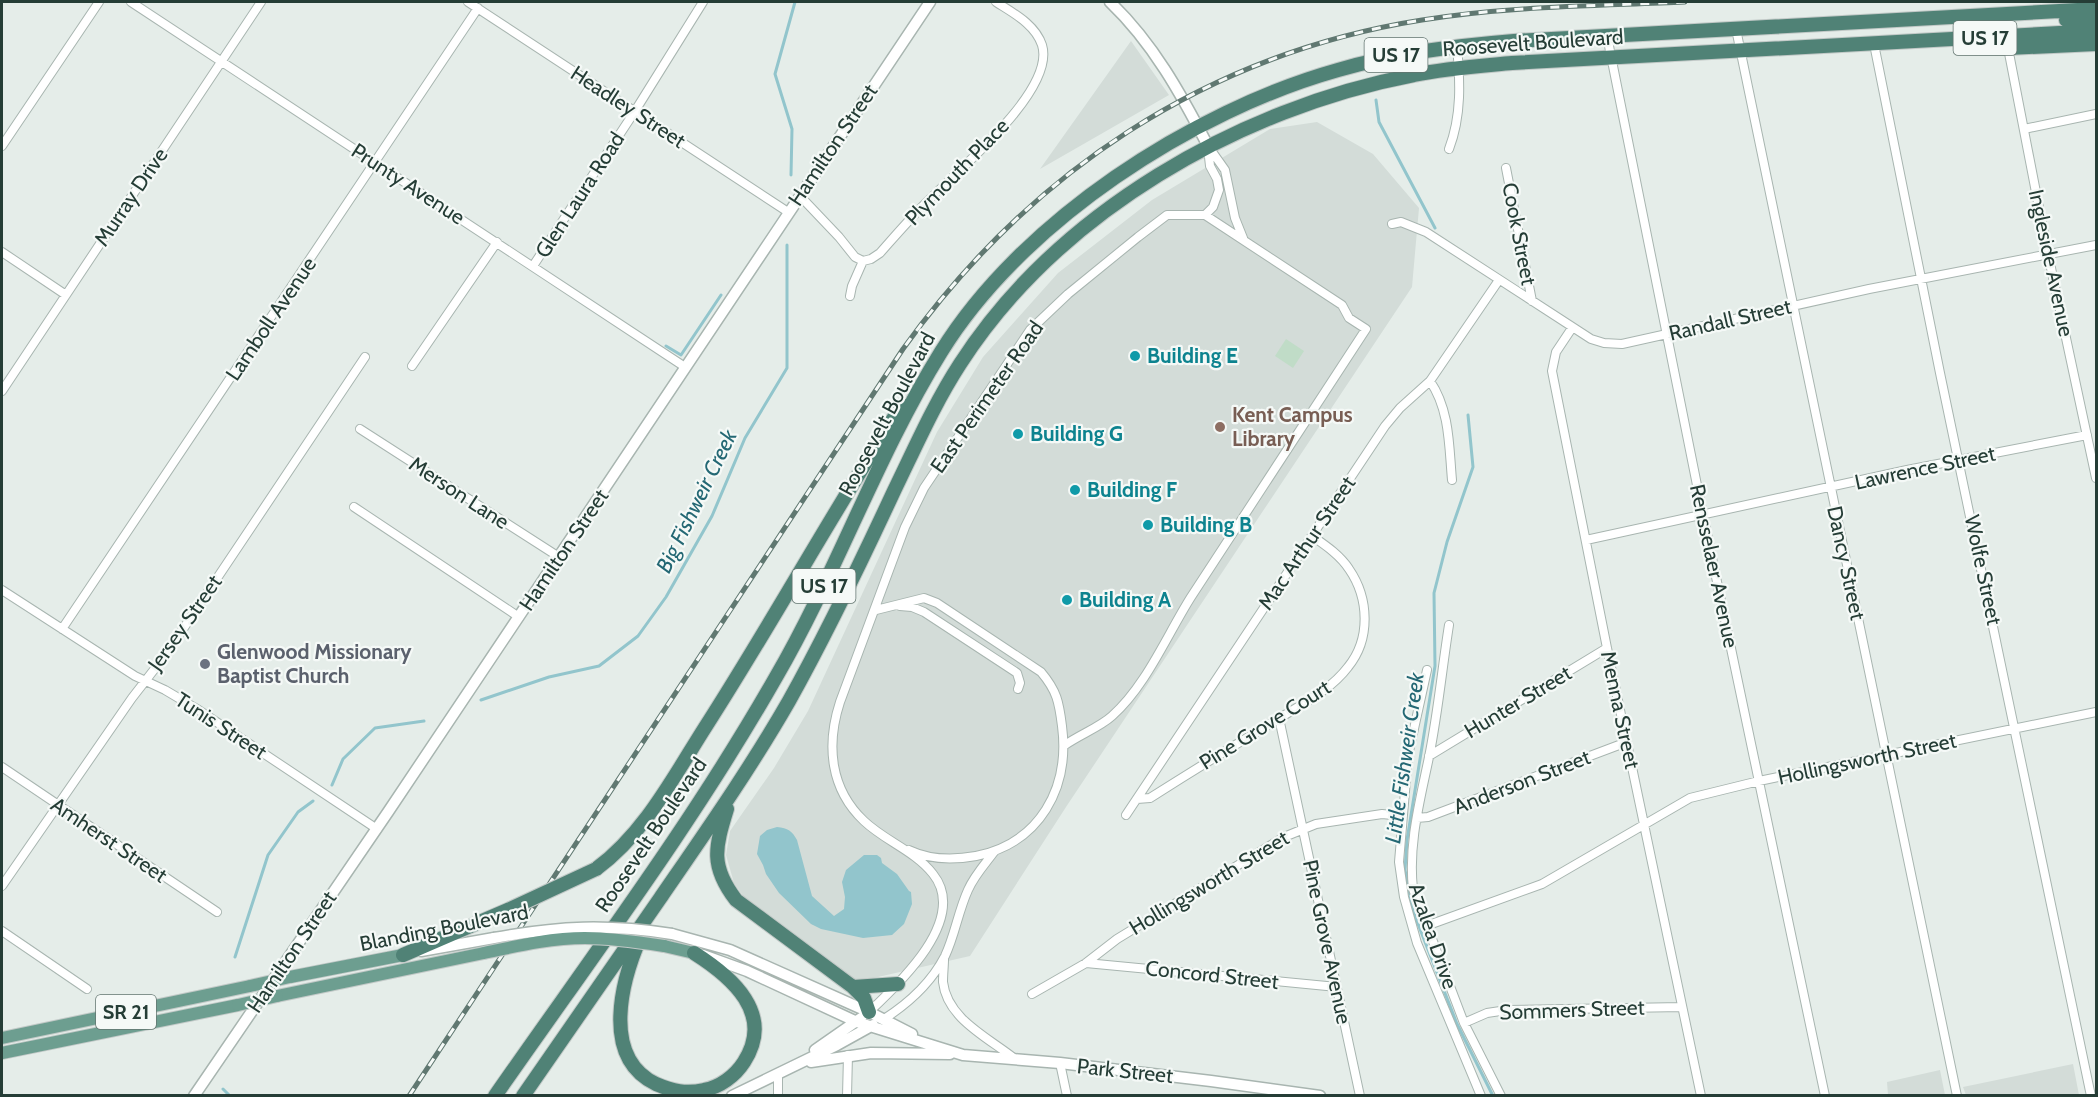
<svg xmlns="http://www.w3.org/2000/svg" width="2098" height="1097" font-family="Cabin,sans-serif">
<rect width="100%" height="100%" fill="#e5ede9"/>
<path fill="#d3dcd8" d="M 1131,41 L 1169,95 L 1040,169 Z
M 1317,122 L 1373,154 L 1419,208 L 1412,287 L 1066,807 L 970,956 L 856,982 L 746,900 L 734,883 L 726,855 L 730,831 L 774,768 L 808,711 L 937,432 L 983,357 L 1058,273 L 1152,200 L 1270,129 Z
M 2073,1064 L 2079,1095 L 1966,1095 L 1963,1087 Z
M 1940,1070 L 1945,1095 L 1888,1095 L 1887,1082 Z"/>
<path fill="#c0dcc7" d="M 1286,339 L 1304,351 L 1293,368 L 1275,356 Z"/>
<path fill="#92c5cc" d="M 777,827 C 788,828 792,831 797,840 L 812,896 L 834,916 L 844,909 L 845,897 L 842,882 L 846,870 L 864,855 L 877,855 L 881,858 L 882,863 L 897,874 L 909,891 L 911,892 L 912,904 L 904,924 L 892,935 L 863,938 L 821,929 L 811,924 L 779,893 L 766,874 L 763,865 L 757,854 L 760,836 L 767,830 Z"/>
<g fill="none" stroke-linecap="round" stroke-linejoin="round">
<path stroke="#92c5cc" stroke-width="3" d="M 1376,100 L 1379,122 L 1435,228
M 791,175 L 792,129 L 775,74 L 795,2
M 666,346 L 681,355 L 721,295
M 1468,415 L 1473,467 L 1447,542 L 1434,593 L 1435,666 L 1407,840 L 1405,870 L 1413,911 L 1457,1024 L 1493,1096
M 481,700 L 549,677 L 599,666 L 638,636 L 666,597 L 712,516 L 745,438 L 787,368 L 787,245
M 332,785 L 343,759 L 375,728 L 424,721
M 235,957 L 268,855 L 298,812 L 313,801
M 223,1089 L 230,1096"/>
<defs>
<path id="minor" d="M 131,2 L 685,367
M 468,2 L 788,212
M 1736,29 L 1957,1096
M 1607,36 L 1703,515 L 1825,1096
M 1874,44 L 1940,373 L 2091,1096
M 2008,48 L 2048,254 L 2096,478
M 2024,129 L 2096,114
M 2,146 L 99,2
M 1208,146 L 1225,170 L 1235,218 L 1243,238
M 1449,149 C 1462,115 1460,81 1457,45
M 1506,168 L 1532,301
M 800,196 L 839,237 L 855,257 L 863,261 L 871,259 L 880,253 C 896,235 912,216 930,199 C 959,169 1056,90 1042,45 C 1035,24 1013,13 996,2
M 1205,215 L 1213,207 L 1219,190 L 1217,179 L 1210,166 L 1208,148
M 1392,224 L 1401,222 L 1426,232 L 1591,339 L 1604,343 L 1622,344 L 1869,289 L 2096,245
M 2,252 L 66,295
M 533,266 L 635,111 L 703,2
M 850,296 L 852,286 L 863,261
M 1572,328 L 1556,352 L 1552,371 L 1607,648 L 1701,1096
M 412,366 L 497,242
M 1430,381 C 1450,410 1449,447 1452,480
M 2,391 L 261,2
M 360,429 L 559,557
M 354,507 L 519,617
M 1586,540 L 1907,470 L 2087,435
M 2,590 L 135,676 L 165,690 L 197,709 L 377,829
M 900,606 L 912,607 L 924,612 L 1017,673 L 1020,683 L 1018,689
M 876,610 L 924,598 L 937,603 L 1041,672 C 1057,691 1059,702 1062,726 C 1070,788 1040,843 976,856 C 954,860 930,860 909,850
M 1449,625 C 1442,669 1438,713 1429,757 C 1420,801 1408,844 1413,889 L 1464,1023 L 1501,1096
M 62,629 L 478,8
M 1427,670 L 1408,756 L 1399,862 L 1404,897 L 1417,943 L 1481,1096
M 1279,718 L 1360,1096
M 1429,756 L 1607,648
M 2,767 L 217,912
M 1137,799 L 1150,798 C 1191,772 1233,746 1275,721 C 1300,705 1330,691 1348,667 C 1371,639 1369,598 1349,569 C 1340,555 1325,545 1312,536
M 1126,815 L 1385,426 L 1400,408 L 1430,381 L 1499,280
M 1417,818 L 1428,817 L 1627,742
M 2,886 L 132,698 L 167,653 L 365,357
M 1426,926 L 1542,884 L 1690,798 L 1759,781 L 2096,712
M 2,931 L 87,989
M 944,959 C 944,966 943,974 943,982 C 947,1019 989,1038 1015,1059
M 1086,963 L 1337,987
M 1032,994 L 1086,963 L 1117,939 L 1284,837 L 1316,824 L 1382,814 L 1402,816
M 869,1012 C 899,984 969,919 933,874 C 915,851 885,841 864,821 C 830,789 826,745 840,702 L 905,527 L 924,488 L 1030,330 L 1068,294 L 1138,237 L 1167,215 L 1205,215 L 1342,305 L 1349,318 L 1366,329 L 1191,597 C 1167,635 1146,686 1112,716 C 1100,727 1079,735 1065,745
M 884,1019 C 909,1003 931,983 945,956 C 955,935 958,912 968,890 C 974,876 985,864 994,852
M 1464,1023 L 1487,1013 L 1507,1010 L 1682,1007
M 1060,1063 L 1067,1096
M 778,1096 L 778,1074
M 847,1096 L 848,1055"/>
<path id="tertiary" d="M 1110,2 C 1153,43 1181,94 1208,146
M 672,934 L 730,950 L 869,1012 L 912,1034
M 421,951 L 494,938
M 703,955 L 747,971 L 857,1022 L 963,1055 L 1060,1063 L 1211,1081 L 1320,1096
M 815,1050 L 861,1018
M 811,1062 L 871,1053 L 950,1054
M 194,1096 L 388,812 L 930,2
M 732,1096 L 837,1045 L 873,1025"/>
<path id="primary" d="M 664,946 L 694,953
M 290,977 L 403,955
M 277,996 L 484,953
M 2,1038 L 250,986
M 2,1053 L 238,1005"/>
<path id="trunk" d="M 2066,20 L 2096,19
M 1963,47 L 2008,48 L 2096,44
M 727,809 C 715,848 710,866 736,900 L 853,987 L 864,998 L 869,1012
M 596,869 C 645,833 674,776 706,726 C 774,620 834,510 902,405
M 641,936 C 622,979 600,1057 656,1084 C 672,1091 686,1094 704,1090 C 720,1087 735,1076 744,1062 C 775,1014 732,977 694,953
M 403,955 L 510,909
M 853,987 L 898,984
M 495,1096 C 591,958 693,823 776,677 C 837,572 877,455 941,352 C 1022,221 1192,111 1338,70 C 1396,53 1454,46 1514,41 L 2096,9
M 523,1096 C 569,1029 615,963 661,897 C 705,833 750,769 789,701 C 827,633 861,562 894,491 C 915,448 934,404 960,364 C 1058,212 1240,108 1414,75 C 1446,68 1479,66 1512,63 L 2096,31"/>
</defs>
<use href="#minor" stroke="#a8b5b0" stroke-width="10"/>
<use href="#tertiary" stroke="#a8b5b0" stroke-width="13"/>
<use href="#primary" stroke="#c2c9c7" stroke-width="14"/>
<use href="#trunk" stroke="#c2c9c7" stroke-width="16"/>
<use href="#minor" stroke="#fff" stroke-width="8"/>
<use href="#tertiary" stroke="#fff" stroke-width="10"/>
<use href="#primary" stroke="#6d9e90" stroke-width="12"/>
<use href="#trunk" stroke="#508276" stroke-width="14"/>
<defs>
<path id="rail" d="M 409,1096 L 903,349 C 1029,173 1206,54 1422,20 C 1508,6 1597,6 1685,2"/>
</defs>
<use href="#rail" stroke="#607871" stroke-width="5"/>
<use href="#rail" stroke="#f5f9f7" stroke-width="3" stroke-dasharray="9" stroke-linecap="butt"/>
<defs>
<path id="tertiary-bridge" d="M 494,938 C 560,926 606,924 672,934"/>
<path id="primary-bridge" d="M 484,953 C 517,946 551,938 585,938 C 612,938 638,942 664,946
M 250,986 L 290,977
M 238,1005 L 277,996"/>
<path id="trunk-bridge" d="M 510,909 L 596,869"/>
</defs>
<use href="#tertiary-bridge" stroke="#a8b5b0" stroke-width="13" stroke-linecap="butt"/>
<use href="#primary-bridge" stroke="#c2c9c7" stroke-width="14" stroke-linecap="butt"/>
<use href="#trunk-bridge" stroke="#c2c9c7" stroke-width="16" stroke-linecap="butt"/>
<use href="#tertiary-bridge" stroke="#fff" stroke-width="10"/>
<use href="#primary-bridge" stroke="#6d9e90" stroke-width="12"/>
<use href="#trunk-bridge" stroke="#508276" stroke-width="14"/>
</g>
<g fill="#0f9aa8" stroke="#f5f9f7" stroke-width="2">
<circle cx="1135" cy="356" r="6"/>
<circle cx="1018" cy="434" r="6"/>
<circle cx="1075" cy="490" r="6"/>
<circle cx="1148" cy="525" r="6"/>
<circle cx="1067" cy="600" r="6"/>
</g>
<circle fill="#8d6e63" stroke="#f5f9f7" stroke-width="2" cx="1220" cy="427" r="6"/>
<circle fill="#6b7280" stroke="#f5f9f7" stroke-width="2" cx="205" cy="664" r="6"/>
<g text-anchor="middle" stroke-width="4.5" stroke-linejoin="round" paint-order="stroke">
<g fill="#f5f9f7" stroke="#637570" stroke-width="1.5">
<rect x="1953.5" y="21" width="63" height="34" rx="4.5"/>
<rect x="1364.5" y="38" width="63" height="34" rx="4.5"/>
<rect x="792.5" y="569" width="63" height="34" rx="4.5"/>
<rect x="96" y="995" width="60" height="34" rx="4.5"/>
</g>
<g font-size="20" font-weight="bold" fill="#253d36">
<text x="1985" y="45">US 17</text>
<text x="1396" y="62">US 17</text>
<text x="824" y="593">US 17</text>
<text x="126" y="1019">SR 21</text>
</g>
<g font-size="21" fill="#253d36" stroke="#f5f9f7">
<text transform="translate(1533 43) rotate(-4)" y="7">Roosevelt Boulevard</text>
<text transform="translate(628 107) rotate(33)" y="7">Headley Street</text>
<text transform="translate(833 145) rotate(-56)" y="7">Hamilton Street</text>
<text transform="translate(957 172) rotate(-46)" y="7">Plymouth Place</text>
<text transform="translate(408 184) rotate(33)" y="7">Prunty Avenue</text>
<text transform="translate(580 195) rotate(-57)" y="7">Glen Laura Road</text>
<text transform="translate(131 197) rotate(-56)" y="7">Murray Drive</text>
<text transform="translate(1519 234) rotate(79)" y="7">Cook Street</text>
<text transform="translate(2051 263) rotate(78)" y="7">Ingleside Avenue</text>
<text transform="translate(271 319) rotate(-56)" y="7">Lamboll Avenue</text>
<text transform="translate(1730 320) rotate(-13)" y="7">Randall Street</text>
<text transform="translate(987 397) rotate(-55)" y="7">East Perimeter Road</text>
<text transform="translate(887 414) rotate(-62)" y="7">Roosevelt Boulevard</text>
<text transform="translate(1925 468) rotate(-12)" y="7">Lawrence Street</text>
<text transform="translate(459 493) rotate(33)" y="7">Merson Lane</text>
<text transform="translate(1307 543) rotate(-56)" y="7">Mac Arthur Street</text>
<text transform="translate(564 550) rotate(-56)" y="7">Hamilton Street</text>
<text transform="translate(1846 563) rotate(78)" y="7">Dancy Street</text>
<text transform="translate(1714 566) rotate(78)" y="7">Rensselaer Avenue</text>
<text transform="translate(1983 570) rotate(78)" y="7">Wolfe Street</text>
<text transform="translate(185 623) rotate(-55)" y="7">Jersey Street</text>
<text transform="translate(1518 702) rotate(-31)" y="7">Hunter Street</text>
<text transform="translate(1620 710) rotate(78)" y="7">Menna Street</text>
<text transform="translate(1265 725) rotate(-32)" y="7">Pine Grove Court</text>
<text transform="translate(221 726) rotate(33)" y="7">Tunis Street</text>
<text transform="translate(1867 759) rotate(-12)" y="7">Hollingsworth Street</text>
<text transform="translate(1522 782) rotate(-21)" y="7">Anderson Street</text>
<text transform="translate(651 835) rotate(-56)" y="7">Roosevelt Boulevard</text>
<text transform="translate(109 840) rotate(34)" y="7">Amherst Street</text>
<text transform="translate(1209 883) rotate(-31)" y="7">Hollingsworth Street</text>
<text transform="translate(444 928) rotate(-11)" y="7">Blanding Boulevard</text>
<text transform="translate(1433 936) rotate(71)" y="7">Azalea Drive</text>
<text transform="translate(1327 942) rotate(78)" y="7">Pine Grove Avenue</text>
<text transform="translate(292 952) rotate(-56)" y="7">Hamilton Street</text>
<text transform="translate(1212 975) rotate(6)" y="7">Concord Street</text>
<text transform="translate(1572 1010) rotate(-2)" y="7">Sommers Street</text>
<text transform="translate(1125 1071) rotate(6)" y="7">Park Street</text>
</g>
<g font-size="21" font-weight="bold" fill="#0d838f" stroke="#f5f9f7" text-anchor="start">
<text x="1147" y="363">Building E</text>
<text x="1030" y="441">Building G</text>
<text x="1087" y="497">Building F</text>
<text x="1160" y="532">Building B</text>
<text x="1079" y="607">Building A</text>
</g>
<g font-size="21" font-weight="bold" fill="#785e54" stroke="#f5f9f7" text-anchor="start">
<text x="1232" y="422">Kent Campus<tspan x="1232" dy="24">Library</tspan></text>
</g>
<g font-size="21" font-weight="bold" fill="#5b616d" stroke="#f5f9f7" text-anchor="start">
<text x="217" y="659">Glenwood Missionary<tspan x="217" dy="24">Baptist Church</tspan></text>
</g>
<g font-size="22" font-style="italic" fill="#246874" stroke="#f5f9f7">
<text transform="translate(696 501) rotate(-64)" y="8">Big Fishweir Creek</text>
<text transform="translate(1404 758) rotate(-82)" y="8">Little Fishweir Creek</text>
</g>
</g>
<rect width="2098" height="1097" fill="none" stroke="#253d36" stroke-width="6"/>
</svg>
